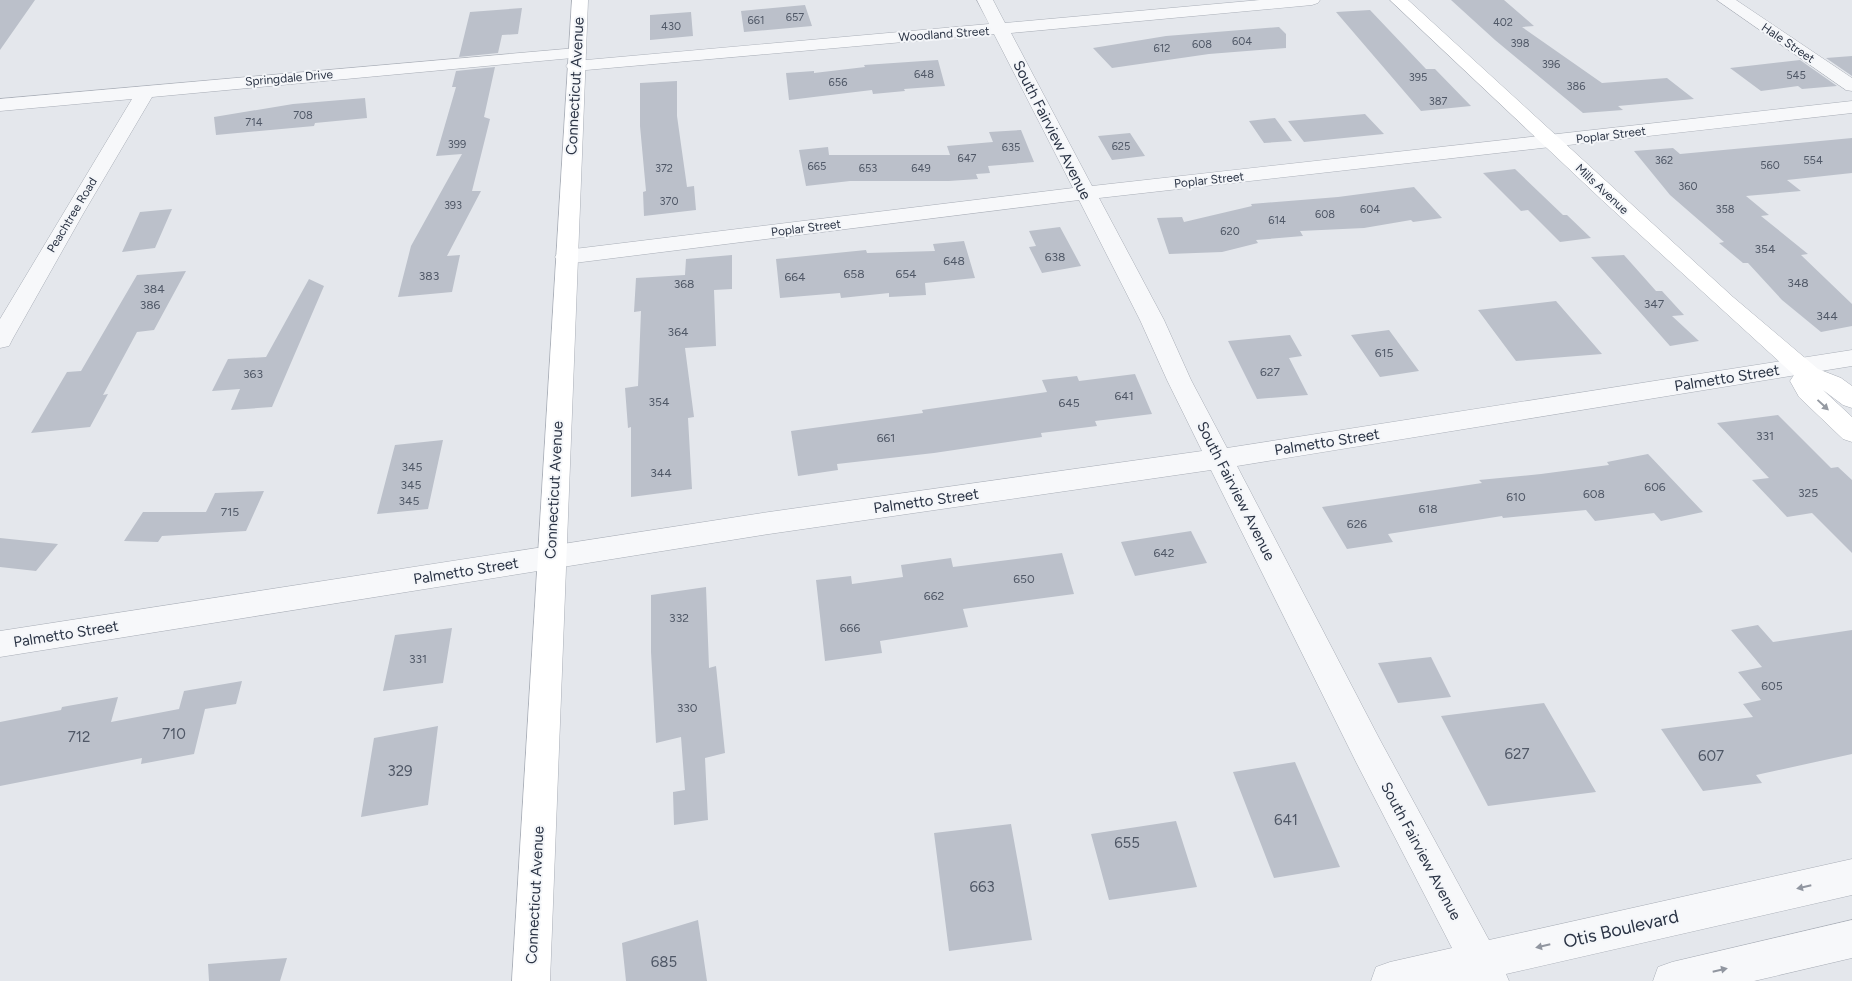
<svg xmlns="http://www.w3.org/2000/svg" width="1852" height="981" font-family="Figtree,sans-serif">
<rect width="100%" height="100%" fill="#e4e7ec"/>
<path fill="#bbc0ca" d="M 0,0 L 35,0 L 0,50 Z
M 1451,0 L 1504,0 L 1534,26 L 1522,27 L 1602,83 L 1667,78 L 1694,99 L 1618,106 L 1623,110 L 1583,113 L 1495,40 Z
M 805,5 L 812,26 L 744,32 L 741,11 Z
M 522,8 L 518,34 L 502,35 L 498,53 L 459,57 L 470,12 Z
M 1370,10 L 1426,69 L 1435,69 L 1471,106 L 1421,111 L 1336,12 Z
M 691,12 L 693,36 L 650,40 L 650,15 Z
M 1279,27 L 1286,34 L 1286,48 L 1209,54 L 1112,68 L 1093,48 L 1166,36 Z
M 1852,56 L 1852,76 L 1826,58 Z
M 938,60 L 945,86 L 904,89 L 905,91 L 873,94 L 872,90 L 789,100 L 786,73 L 814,71 L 814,73 L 865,67 L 864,65 Z
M 1800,60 L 1837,86 L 1802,89 L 1798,86 L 1761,91 L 1730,68 Z
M 495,67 L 484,117 L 490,119 L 472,191 L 481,191 L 447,256 L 460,255 L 452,292 L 398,297 L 411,246 L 462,154 L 436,156 L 456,87 L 452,87 L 456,71 Z
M 677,81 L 677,116 L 687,187 L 694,186 L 696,210 L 644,216 L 643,192 L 646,191 L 640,126 L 640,83 Z
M 365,98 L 367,118 L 315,123 L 314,126 L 216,135 L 214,117 L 293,104 Z
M 1365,114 L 1384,134 L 1304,142 L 1288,121 Z
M 1275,118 L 1292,141 L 1264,143 L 1249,121 Z
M 1021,130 L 1034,162 L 988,166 L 990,173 L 976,174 L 978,179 L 949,181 L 850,181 L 806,186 L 799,150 L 828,147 L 829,155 L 950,155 L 947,146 L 993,142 L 989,132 Z
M 1130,133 L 1145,156 L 1112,160 L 1098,136 Z
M 1852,138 L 1852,173 L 1787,180 L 1801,191 L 1746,196 L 1769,215 L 1761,216 L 1808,254 L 1801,255 L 1852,304 L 1852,326 L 1821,332 L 1782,300 L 1748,263 L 1743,263 L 1719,243 L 1724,242 L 1670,195 L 1634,151 L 1673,148 L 1680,154 Z
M 1515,169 L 1563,215 L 1567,215 L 1591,238 L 1560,242 L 1528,210 L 1521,211 L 1483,173 Z
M 1414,187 L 1442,218 L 1413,222 L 1411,220 L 1364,228 L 1300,231 L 1303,236 L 1256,240 L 1258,243 L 1222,252 L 1169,254 L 1157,218 L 1182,217 L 1184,222 L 1252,206 L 1251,204 L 1338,197 Z
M 172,209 L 155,248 L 122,252 L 140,212 Z
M 1060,227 L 1081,266 L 1042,273 L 1029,247 L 1036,246 L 1029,231 Z
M 964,241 L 975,278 L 925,283 L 926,295 L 889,297 L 889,293 L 841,298 L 840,293 L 780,298 L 776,259 L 866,250 L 867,253 L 935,251 L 933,244 Z
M 732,255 L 732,289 L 714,290 L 716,346 L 685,348 L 694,417 L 688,418 L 692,489 L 631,497 L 631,427 L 628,428 L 625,388 L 638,386 L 641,311 L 634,312 L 636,278 L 685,275 L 686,259 Z
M 1624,255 L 1656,291 L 1662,291 L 1684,315 L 1672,316 L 1699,341 L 1670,346 L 1591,257 Z
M 186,271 L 154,330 L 137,332 L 103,395 L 108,394 L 90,427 L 31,433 L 67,372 L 81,371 L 137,275 Z
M 309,279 L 324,286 L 272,407 L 231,410 L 240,389 L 212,391 L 228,359 L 266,357 Z
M 1556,301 L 1602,354 L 1516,361 L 1478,310 Z
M 1389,330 L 1419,371 L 1380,377 L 1351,335 Z
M 1290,335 L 1302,356 L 1289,358 L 1308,395 L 1257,399 L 1228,341 Z
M 1135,374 L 1152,414 L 1095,421 L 1097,426 L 1041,433 L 1042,437 L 934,453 L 837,464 L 838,470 L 798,476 L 791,431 L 923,413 L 922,410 L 1047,392 L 1042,380 L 1077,376 L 1079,381 Z
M 1778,415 L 1831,468 L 1838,467 L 1852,480 L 1852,553 L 1812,513 L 1787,517 L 1752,480 L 1769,478 L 1717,423 Z
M 443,440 L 428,509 L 377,514 L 395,445 Z
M 1648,454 L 1703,512 L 1661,521 L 1654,513 L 1595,521 L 1586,510 L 1503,518 L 1502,516 L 1388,534 L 1393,542 L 1347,549 L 1322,507 L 1482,483 L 1479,480 L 1541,474 L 1609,465 L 1607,462 Z
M 264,491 L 246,531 L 162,536 L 158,542 L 124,541 L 143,512 L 206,512 L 215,493 Z
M 1191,531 L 1207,563 L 1135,576 L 1121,542 Z
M 0,538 L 58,544 L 36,571 L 0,567 Z
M 1062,553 L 1074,594 L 963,609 L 968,627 L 880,641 L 882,653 L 825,661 L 816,580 L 851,576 L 852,584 L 903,577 L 901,565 L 951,558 L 953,567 Z
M 706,587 L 709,668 L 716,666 L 725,753 L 705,758 L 708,820 L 674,825 L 673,792 L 685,790 L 681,737 L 656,743 L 651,652 L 651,595 Z
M 1758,625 L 1773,642 L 1852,630 L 1852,754 L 1756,775 L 1762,783 L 1703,791 L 1661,729 L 1753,717 L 1743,704 L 1761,700 L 1738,672 L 1762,667 L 1731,630 Z
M 452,628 L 443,683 L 383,691 L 395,635 Z
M 1431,657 L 1451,697 L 1398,703 L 1378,663 Z
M 242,681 L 236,704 L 205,709 L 194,754 L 141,764 L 142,758 L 0,786 L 0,722 L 61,710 L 62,707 L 118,697 L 111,722 L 179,709 L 184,691 Z
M 1544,703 L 1596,792 L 1488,806 L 1441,716 Z
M 438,726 L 428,805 L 361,817 L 374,738 Z
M 1295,762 L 1340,867 L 1274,878 L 1233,772 Z
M 1176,821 L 1197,887 L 1109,900 L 1091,834 Z
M 1011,824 L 1032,940 L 949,951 L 934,833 Z
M 698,920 L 707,981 L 626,981 L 622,943 Z
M 287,958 L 280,981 L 209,981 L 208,964 Z"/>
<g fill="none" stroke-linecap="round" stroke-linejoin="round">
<defs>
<path id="street" d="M 977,0 L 993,0 L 1005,23 L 1260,0 L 1320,0 L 1318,3 L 1312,5 L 1011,33 L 1092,186 L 1852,101 L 1852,113 L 1099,198 L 1164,320 L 1191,380 L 1227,448 L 1852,350 L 1852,366 L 1237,466 L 1380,740 L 1489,940 L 1852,859 L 1852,895 L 1506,974 L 1509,981 L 1371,981 L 1376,967 L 1390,962 L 1452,948 L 1356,762 L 1211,470 L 769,534 L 0,657 L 0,631 L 769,512 L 1202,451 L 1167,380 L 1140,320 L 1079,200 L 566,264 L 558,262 L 555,257 L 558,252 L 566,250 L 1073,188 L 994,34 L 575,71 L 569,70 L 566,66 L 569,62 L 575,61 L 989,24 Z
M 1717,0 L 1736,0 L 1852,78 L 1852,91 L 1846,90 Z
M 577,48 L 583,49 L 586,53 L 583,57 L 152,97 L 83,214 L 12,340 L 9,346 L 0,348 L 0,319 L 132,99 L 0,111 L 0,99 Z
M 1852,920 L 1852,958 L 1754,981 L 1653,981 L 1658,967 L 1672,962 Z"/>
<path id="secondary" d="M 572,0 L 588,0 L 550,981 L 512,981 Z
M 1390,0 L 1408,0 L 1733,297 L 1818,369 L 1841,378 L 1852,386 L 1852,408 L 1843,405 L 1823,390 L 1852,417 L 1852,442 L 1843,439 L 1799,397 L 1790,381 L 1794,375 L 1602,200 Z"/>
</defs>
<use href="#street" stroke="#a9aeb7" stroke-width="1"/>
<use href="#secondary" stroke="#a9aeb7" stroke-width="1"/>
<use href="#street" fill="#f7f8fa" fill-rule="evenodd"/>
<use href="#secondary" fill="#fff" fill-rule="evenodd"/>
</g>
<defs><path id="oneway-solid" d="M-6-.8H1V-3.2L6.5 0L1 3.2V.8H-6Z" transform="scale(1.25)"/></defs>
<use fill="#959aa2" href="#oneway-solid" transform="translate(1823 405) rotate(43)"/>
<g fill="#9196a0">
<use href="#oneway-solid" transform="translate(1804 887) rotate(167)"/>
<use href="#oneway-solid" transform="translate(1543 946) rotate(167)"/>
<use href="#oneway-solid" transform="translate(1720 970) rotate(-13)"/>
</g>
<g text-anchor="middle" stroke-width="4" stroke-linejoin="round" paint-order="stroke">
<g font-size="11" fill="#4f5766">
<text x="795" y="21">657</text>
<text x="756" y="24">661</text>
<text x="1503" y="26">402</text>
<text x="671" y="30">430</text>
<text x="1242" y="45">604</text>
<text x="1520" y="47">398</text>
<text x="1202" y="48">608</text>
<text x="1162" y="52">612</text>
<text x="1551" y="68">396</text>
<text x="924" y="78">648</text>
<text x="1796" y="79">545</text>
<text x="1418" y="81">395</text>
<text x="838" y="86">656</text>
<text x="1576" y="90">386</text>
<text x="1438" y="105">387</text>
<text x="303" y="119">708</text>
<text x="254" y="126">714</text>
<text x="457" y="148">399</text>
<text x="1121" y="150">625</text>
<text x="1011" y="151">635</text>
<text x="967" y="162">647</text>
<text x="1664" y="164">362</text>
<text x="1813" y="164">554</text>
<text x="1770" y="169">560</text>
<text x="817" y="170">665</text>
<text x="664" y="172">372</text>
<text x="868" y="172">653</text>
<text x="921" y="172">649</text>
<text x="1688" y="190">360</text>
<text x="669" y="205">370</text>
<text x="453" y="209">393</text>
<text x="1370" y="213">604</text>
<text x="1725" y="213">358</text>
<text x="1325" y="218">608</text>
<text x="1277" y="224">614</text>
<text x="1230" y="235">620</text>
</g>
<g font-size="12" fill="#2b3445" stroke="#f4f6f9">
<text transform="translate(944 34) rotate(-4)" y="4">Woodland Street</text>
<text transform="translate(1788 43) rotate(34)" y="4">Hale Street</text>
<text transform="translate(289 78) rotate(-5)" y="4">Springdale Drive</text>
<text transform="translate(1611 135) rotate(-7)" y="4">Poplar Street</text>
<text transform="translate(1209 180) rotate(-6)" y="4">Poplar Street</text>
<text transform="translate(1602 189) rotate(43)" y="4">Mills Avenue</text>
<text transform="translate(72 215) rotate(-59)" y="4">Peachtree Road</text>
<text transform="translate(806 228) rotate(-7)" y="4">Poplar Street</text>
</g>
<g font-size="12" fill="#4f5766">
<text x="1765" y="253">354</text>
<text x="1055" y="261">638</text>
<text x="954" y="265">648</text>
<text x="854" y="278">658</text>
<text x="906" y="278">654</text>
<text x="429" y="280">383</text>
<text x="795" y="281">664</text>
<text x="1798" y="287">348</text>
<text x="684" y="288">368</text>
<text x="154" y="293">384</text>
<text x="1654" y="308">347</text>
<text x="150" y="309">386</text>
<text x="1827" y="320">344</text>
<text x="678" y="336">364</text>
<text x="1384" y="357">615</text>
<text x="1270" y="376">627</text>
<text x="253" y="378">363</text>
<text x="1124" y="400">641</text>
<text x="659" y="406">354</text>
<text x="1069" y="407">645</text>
<text x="1765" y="440">331</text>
<text x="886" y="442">661</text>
<text x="412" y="471">345</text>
<text x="661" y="477">344</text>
<text x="411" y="489">345</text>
<text x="1655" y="491">606</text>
<text x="1808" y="497">325</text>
<text x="1594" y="498">608</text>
<text x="1516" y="501">610</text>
<text x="409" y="505">345</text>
<text x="1428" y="513">618</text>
<text x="230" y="516">715</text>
<text x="1357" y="528">626</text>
<text x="1164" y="557">642</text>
<text x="1024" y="583">650</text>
<text x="934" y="600">662</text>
<text x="679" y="622">332</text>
<text x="850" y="632">666</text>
<text x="418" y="663">331</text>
<text x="1772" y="690">605</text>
<text x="687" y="712">330</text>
</g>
<g font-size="15" fill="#2b3445" stroke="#f4f6f9">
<text transform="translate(575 86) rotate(-87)" y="5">Connecticut Avenue</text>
<text transform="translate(1052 130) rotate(63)" y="5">South Fairview Avenue</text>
<text transform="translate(1727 378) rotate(-9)" y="5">Palmetto Street</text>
<text transform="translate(1327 442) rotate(-9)" y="5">Palmetto Street</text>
<text transform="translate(554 490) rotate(-87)" y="5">Connecticut Avenue</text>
<text transform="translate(1236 491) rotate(63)" y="5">South Fairview Avenue</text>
<text transform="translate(926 501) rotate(-8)" y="5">Palmetto Street</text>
<text transform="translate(466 571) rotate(-9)" y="5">Palmetto Street</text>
<text transform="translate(66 634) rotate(-9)" y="5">Palmetto Street</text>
<text transform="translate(1421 851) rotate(62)" y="5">South Fairview Avenue</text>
<text transform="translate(535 895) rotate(-87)" y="5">Connecticut Avenue</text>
</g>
<g font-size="15" fill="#4f5766">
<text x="174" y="739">710</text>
<text x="79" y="742">712</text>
<text x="1517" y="759">627</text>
<text x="1711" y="761">607</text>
<text x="400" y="776">329</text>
<text x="1286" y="825">641</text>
<text x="1127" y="848">655</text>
<text x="982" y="892">663</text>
<text x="664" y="967">685</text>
</g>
<g font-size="18" fill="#2b3445" stroke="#f4f6f9">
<text transform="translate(1621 929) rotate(-13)" y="6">Otis Boulevard</text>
</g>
</g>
</svg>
